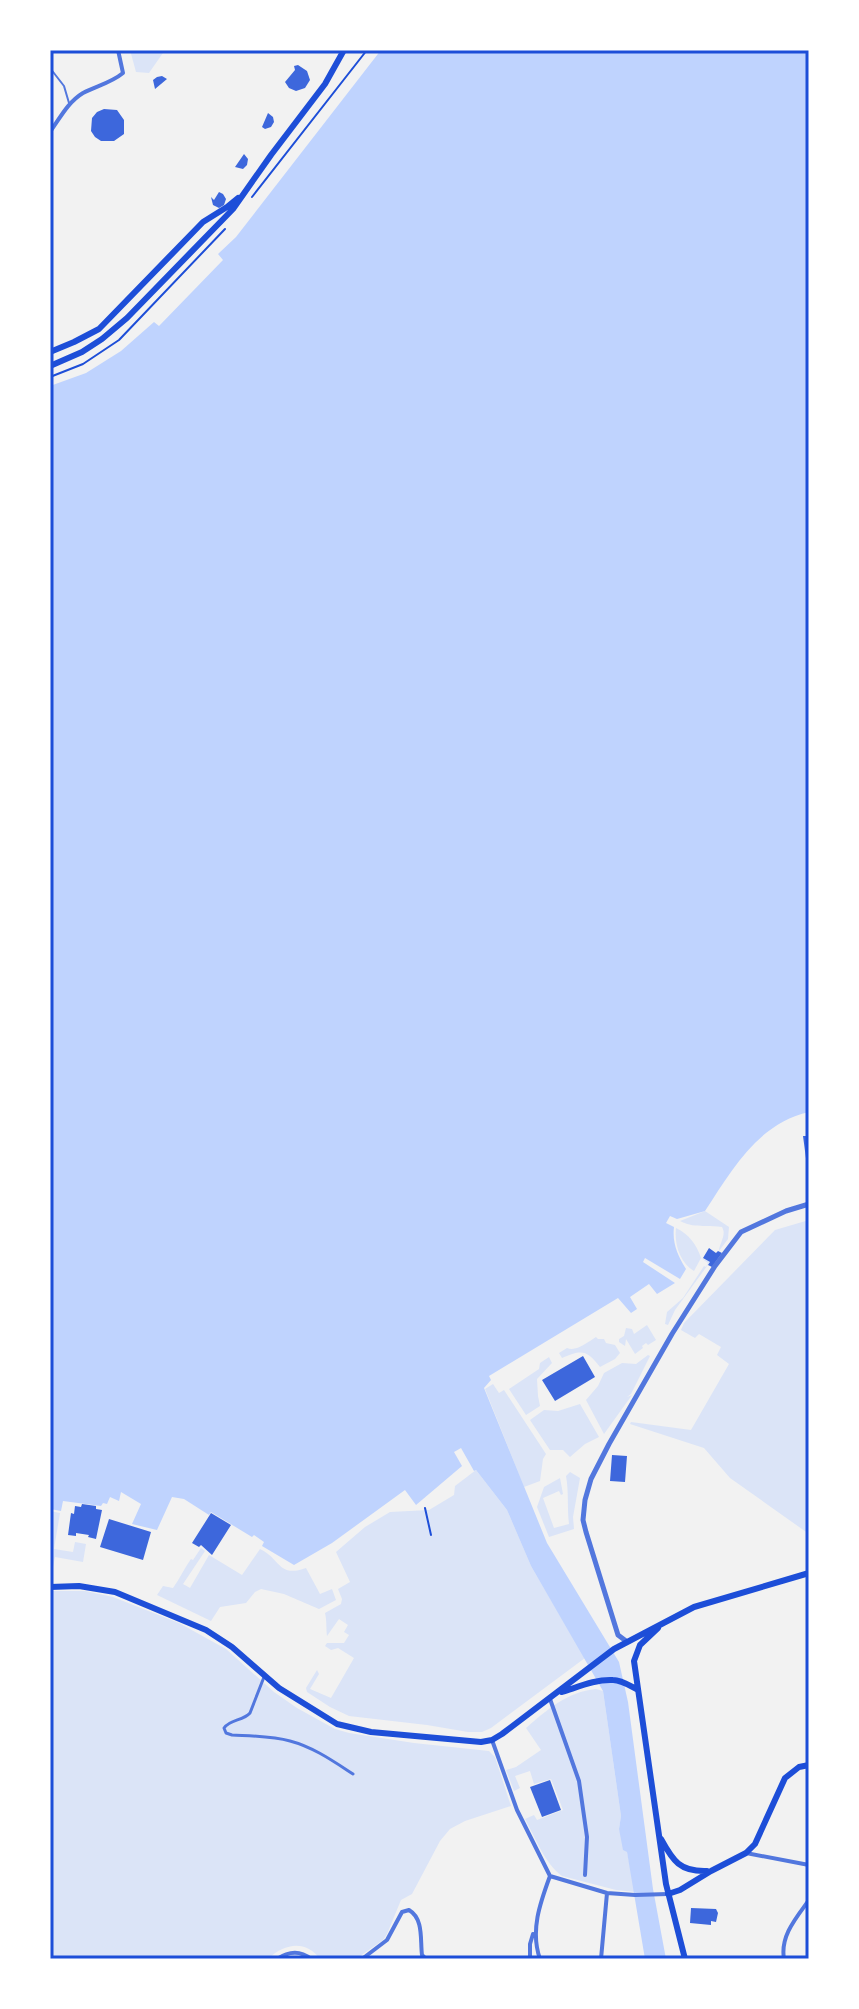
<svg xmlns="http://www.w3.org/2000/svg" width="859" height="2009" font-family="'Source Sans 3',sans-serif">
<rect width="100%" height="100%" fill="#f2f2f2"/>
<path fill="#dbe4f7" d="M 130,50 L 165,50 L 149,73 L 136,72 Z
M 705,1211 L 729,1227 L 728,1239 L 719,1251 C 719,1244 727,1235 722,1227 C 705,1224 696,1229 680,1221 Z
M 809,1220 L 809,1534 L 730,1478 L 704,1448 L 630,1424 L 631,1422 L 691,1430 L 729,1364 L 717,1355 L 721,1347 L 699,1334 L 695,1338 L 681,1330 L 684,1323 L 775,1230 Z
M 676,1228 C 689,1234 697,1245 701,1258 L 710,1262 L 675,1310 L 668,1325 L 665,1324 L 667,1312 L 683,1298 L 704,1266 L 706,1267 L 708,1263 L 701,1258 L 694,1271 C 680,1263 674,1244 676,1228 Z
M 647,1325 L 656,1340 L 648,1345 L 646,1343 L 642,1346 L 643,1348 L 635,1354 L 626,1339 L 625,1346 L 619,1342 L 619,1339 L 624,1336 L 626,1328 L 632,1329 L 634,1334 Z
M 596,1337 L 598,1339 L 604,1339 L 606,1343 L 615,1345 L 620,1353 L 615,1359 L 600,1367 C 587,1350 582,1349 562,1358 L 559,1353 L 567,1348 C 576,1352 588,1342 596,1337 Z
M 648,1355 L 650,1356 L 631,1394 L 627,1397 L 632,1395 L 604,1434 L 586,1400 L 598,1386 L 604,1373 L 622,1363 L 636,1364 Z
M 549,1357 L 552,1363 L 537,1379 L 538,1396 L 540,1406 L 526,1415 L 509,1389 L 539,1369 L 540,1363 Z
M 493,1384 L 499,1393 L 504,1390 L 546,1454 L 543,1459 L 540,1481 L 524,1487 L 485,1389 Z
M 580,1404 L 599,1437 L 585,1444 L 570,1457 L 563,1450 L 550,1450 L 530,1420 L 544,1410 L 558,1411 Z
M 476,1470 L 507,1510 L 531,1566 L 585,1658 L 491,1728 L 482,1732 L 468,1732 L 427,1725 L 349,1716 L 330,1707 L 307,1692 L 306,1688 L 317,1670 L 319,1674 L 310,1689 L 331,1698 L 354,1658 L 338,1648 L 331,1650 L 325,1646 L 327,1643 L 344,1643 L 349,1635 L 344,1632 L 348,1625 L 339,1619 L 327,1636 C 326,1629 327,1621 325,1613 L 341,1604 L 342,1599 L 338,1589 L 350,1582 L 336,1552 L 365,1527 L 390,1512 L 429,1510 L 454,1495 L 455,1486 Z
M 570,1472 L 580,1478 L 573,1517 L 574,1529 L 549,1537 L 537,1507 L 544,1487 L 560,1478 L 563,1494 L 561,1495 L 559,1491 L 543,1498 L 554,1528 L 569,1524 C 567,1508 569,1492 566,1476 Z
M 50,1511 L 60,1513 L 54,1549 L 73,1552 L 75,1542 L 86,1544 L 83,1562 L 55,1557 L 53,1567 L 50,1566 Z
M 201,1548 L 205,1551 L 183,1584 L 190,1588 L 209,1555 L 242,1575 L 260,1549 C 281,1559 278,1578 306,1568 L 320,1594 L 332,1589 L 336,1600 L 319,1609 L 284,1594 L 261,1589 L 255,1592 L 246,1603 L 220,1607 L 211,1621 L 157,1595 L 163,1586 L 173,1588 C 180,1578 184,1569 191,1559 L 193,1560 Z
M 50,1591 L 85,1591 L 113,1597 L 179,1623 L 226,1649 L 274,1692 L 297,1708 L 335,1729 L 349,1733 L 414,1743 L 489,1751 L 495,1757 L 511,1806 L 465,1821 L 450,1829 L 440,1841 L 412,1894 L 401,1900 L 387,1934 L 383,1940 L 356,1959 L 320,1959 C 306,1940 285,1943 268,1959 L 50,1959 Z
M 596,1689 L 603,1691 L 621,1816 L 619,1829 L 627,1852 L 635,1892 L 616,1890 L 562,1876 C 545,1864 535,1837 525,1819 L 534,1815 L 537,1820 L 563,1810 L 551,1779 L 534,1784 L 530,1771 L 515,1776 L 520,1788 L 514,1791 L 506,1770 L 516,1767 L 541,1750 L 526,1728 C 548,1709 567,1692 596,1689 Z"/>
<path fill="#bfd3fe" d="M 381,50 L 809,50 L 809,1112 C 757,1124 732,1170 705,1211 L 677,1219 L 670,1216 L 666,1223 L 674,1227 C 672,1243 678,1256 686,1269 L 680,1279 L 645,1258 L 643,1262 L 675,1283 L 657,1294 L 649,1284 L 630,1297 L 637,1309 L 631,1313 L 618,1298 L 489,1376 L 491,1380 L 484,1388 L 547,1543 L 619,1662 L 628,1702 L 653,1889 L 666,1959 L 645,1959 L 627,1852 L 623,1850 L 619,1829 L 621,1816 L 603,1691 L 531,1566 L 507,1510 L 476,1470 L 474,1471 L 461,1448 L 454,1452 L 462,1466 L 416,1505 L 405,1490 L 332,1543 L 294,1565 L 262,1546 L 264,1542 L 254,1535 L 252,1537 L 211,1512 L 209,1515 L 184,1499 L 172,1497 L 157,1530 L 132,1524 L 141,1504 L 121,1492 L 119,1501 L 110,1497 L 107,1504 L 103,1503 L 101,1506 L 63,1501 L 61,1511 L 50,1509 L 50,386 L 86,373 L 121,351 L 154,322 L 159,326 L 223,260 L 218,254 L 236,237 Z"/>
<path fill="#3d67dc" d="M 298,65 L 307,71 L 310,80 L 305,88 L 296,91 L 289,88 L 285,82 L 295,70 L 294,66 Z
M 162,76 L 167,79 L 155,89 L 153,80 L 157,77 Z
M 104,109 L 117,110 L 124,120 L 124,134 L 114,141 L 101,141 L 95,137 L 91,131 L 92,118 L 97,112 Z
M 268,113 L 273,117 L 274,122 L 271,127 L 265,129 L 262,127 Z
M 244,154 L 248,159 L 247,165 L 243,169 L 235,167 Z
M 219,192 L 223,194 L 226,199 L 224,205 L 219,208 L 213,205 L 211,197 L 214,200 Z
M 803,1136 L 809,1136 L 809,1166 L 807,1166 Z
M 709,1248 L 716,1253 L 718,1251 L 722,1253 L 712,1267 L 708,1265 L 710,1262 L 703,1258 Z
M 583,1356 L 595,1377 L 555,1401 L 542,1380 Z
M 612,1455 L 627,1456 L 625,1482 L 610,1481 Z
M 82,1504 L 96,1506 L 96,1509 L 102,1510 L 96,1539 L 88,1537 L 89,1535 L 76,1533 L 76,1536 L 68,1535 L 71,1513 L 74,1514 L 75,1506 L 81,1507 Z
M 211,1513 L 231,1525 L 212,1555 L 201,1545 L 199,1547 L 192,1543 Z
M 109,1519 L 151,1532 L 143,1560 L 100,1547 Z
M 550,1780 L 561,1810 L 542,1817 L 530,1787 Z
M 691,1908 L 716,1909 L 718,1913 L 716,1922 L 711,1921 L 711,1925 L 690,1923 Z"/>
<g fill="none" stroke-linecap="round" stroke-linejoin="round">
<path stroke="#1d4ed8" stroke-width="2" d="M 252,197 L 367,50
M 50,377 L 83,364 L 119,340 L 225,229
M 425,1508 L 431,1535"/>
<path stroke="#5277de" stroke-width="2" d="M 50,68 L 64,86 L 69,103"/>
<path stroke="#5277de" stroke-width="3" d="M 264,1677 L 250,1713 C 243,1721 230,1719 224,1728 L 226,1733 L 232,1735 C 251,1736 272,1736 290,1741 C 313,1747 333,1761 353,1774"/>
<path stroke="#5277de" stroke-width="4" d="M 50,132 C 60,118 68,102 83,93 C 96,86 111,83 123,73 L 118,50
M 550,1699 L 579,1781 L 587,1837 L 585,1875
M 492,1740 L 517,1810 L 550,1876 C 540,1903 530,1931 540,1959
M 746,1853 L 809,1865
M 550,1876 L 607,1893 L 635,1895 L 668,1894
M 277,1959 C 289,1951 300,1950 311,1959
M 362,1959 L 387,1940 L 402,1912 L 409,1910 C 424,1919 420,1940 422,1955 L 426,1959
M 530,1959 L 530,1944 L 533,1934
M 601,1959 L 607,1893
M 784,1959 C 780,1936 796,1918 809,1900"/>
<path stroke="#5277de" stroke-width="5" d="M 626,1641 L 618,1635 L 586,1532 L 583,1520 L 585,1500 L 591,1479 L 609,1444 L 672,1334 L 715,1266 L 741,1232 L 786,1211 L 809,1204"/>
<path stroke="#1d4ed8" stroke-width="6" d="M 50,352 L 74,342 L 99,329 L 203,222 L 227,207 L 238,198
M 50,366 L 82,352 L 102,339 L 127,318 L 233,209 L 271,155 L 325,84 L 344,50
M 50,1587 L 79,1586 L 115,1592 L 206,1630 L 232,1647 L 279,1688 L 337,1724 L 371,1732 L 481,1742 L 492,1740 L 502,1734 L 614,1649 L 694,1607 L 809,1573
M 658,1628 L 640,1645 L 634,1661 L 666,1884 L 685,1959
M 562,1692 C 578,1687 596,1679 613,1680 C 622,1680 630,1686 638,1690
M 661,1839 C 673,1861 680,1872 707,1871
M 668,1894 L 680,1890 L 711,1871 L 746,1853 L 755,1844 L 785,1778 L 799,1767 L 809,1765"/>
</g>
<rect width="859" height="2009" fill="none" stroke="#ffffff" stroke-width="104"/>
<rect x="52" y="52" width="755" height="1905" fill="none" stroke="#1d4ed8" stroke-width="3"/>
</svg>
